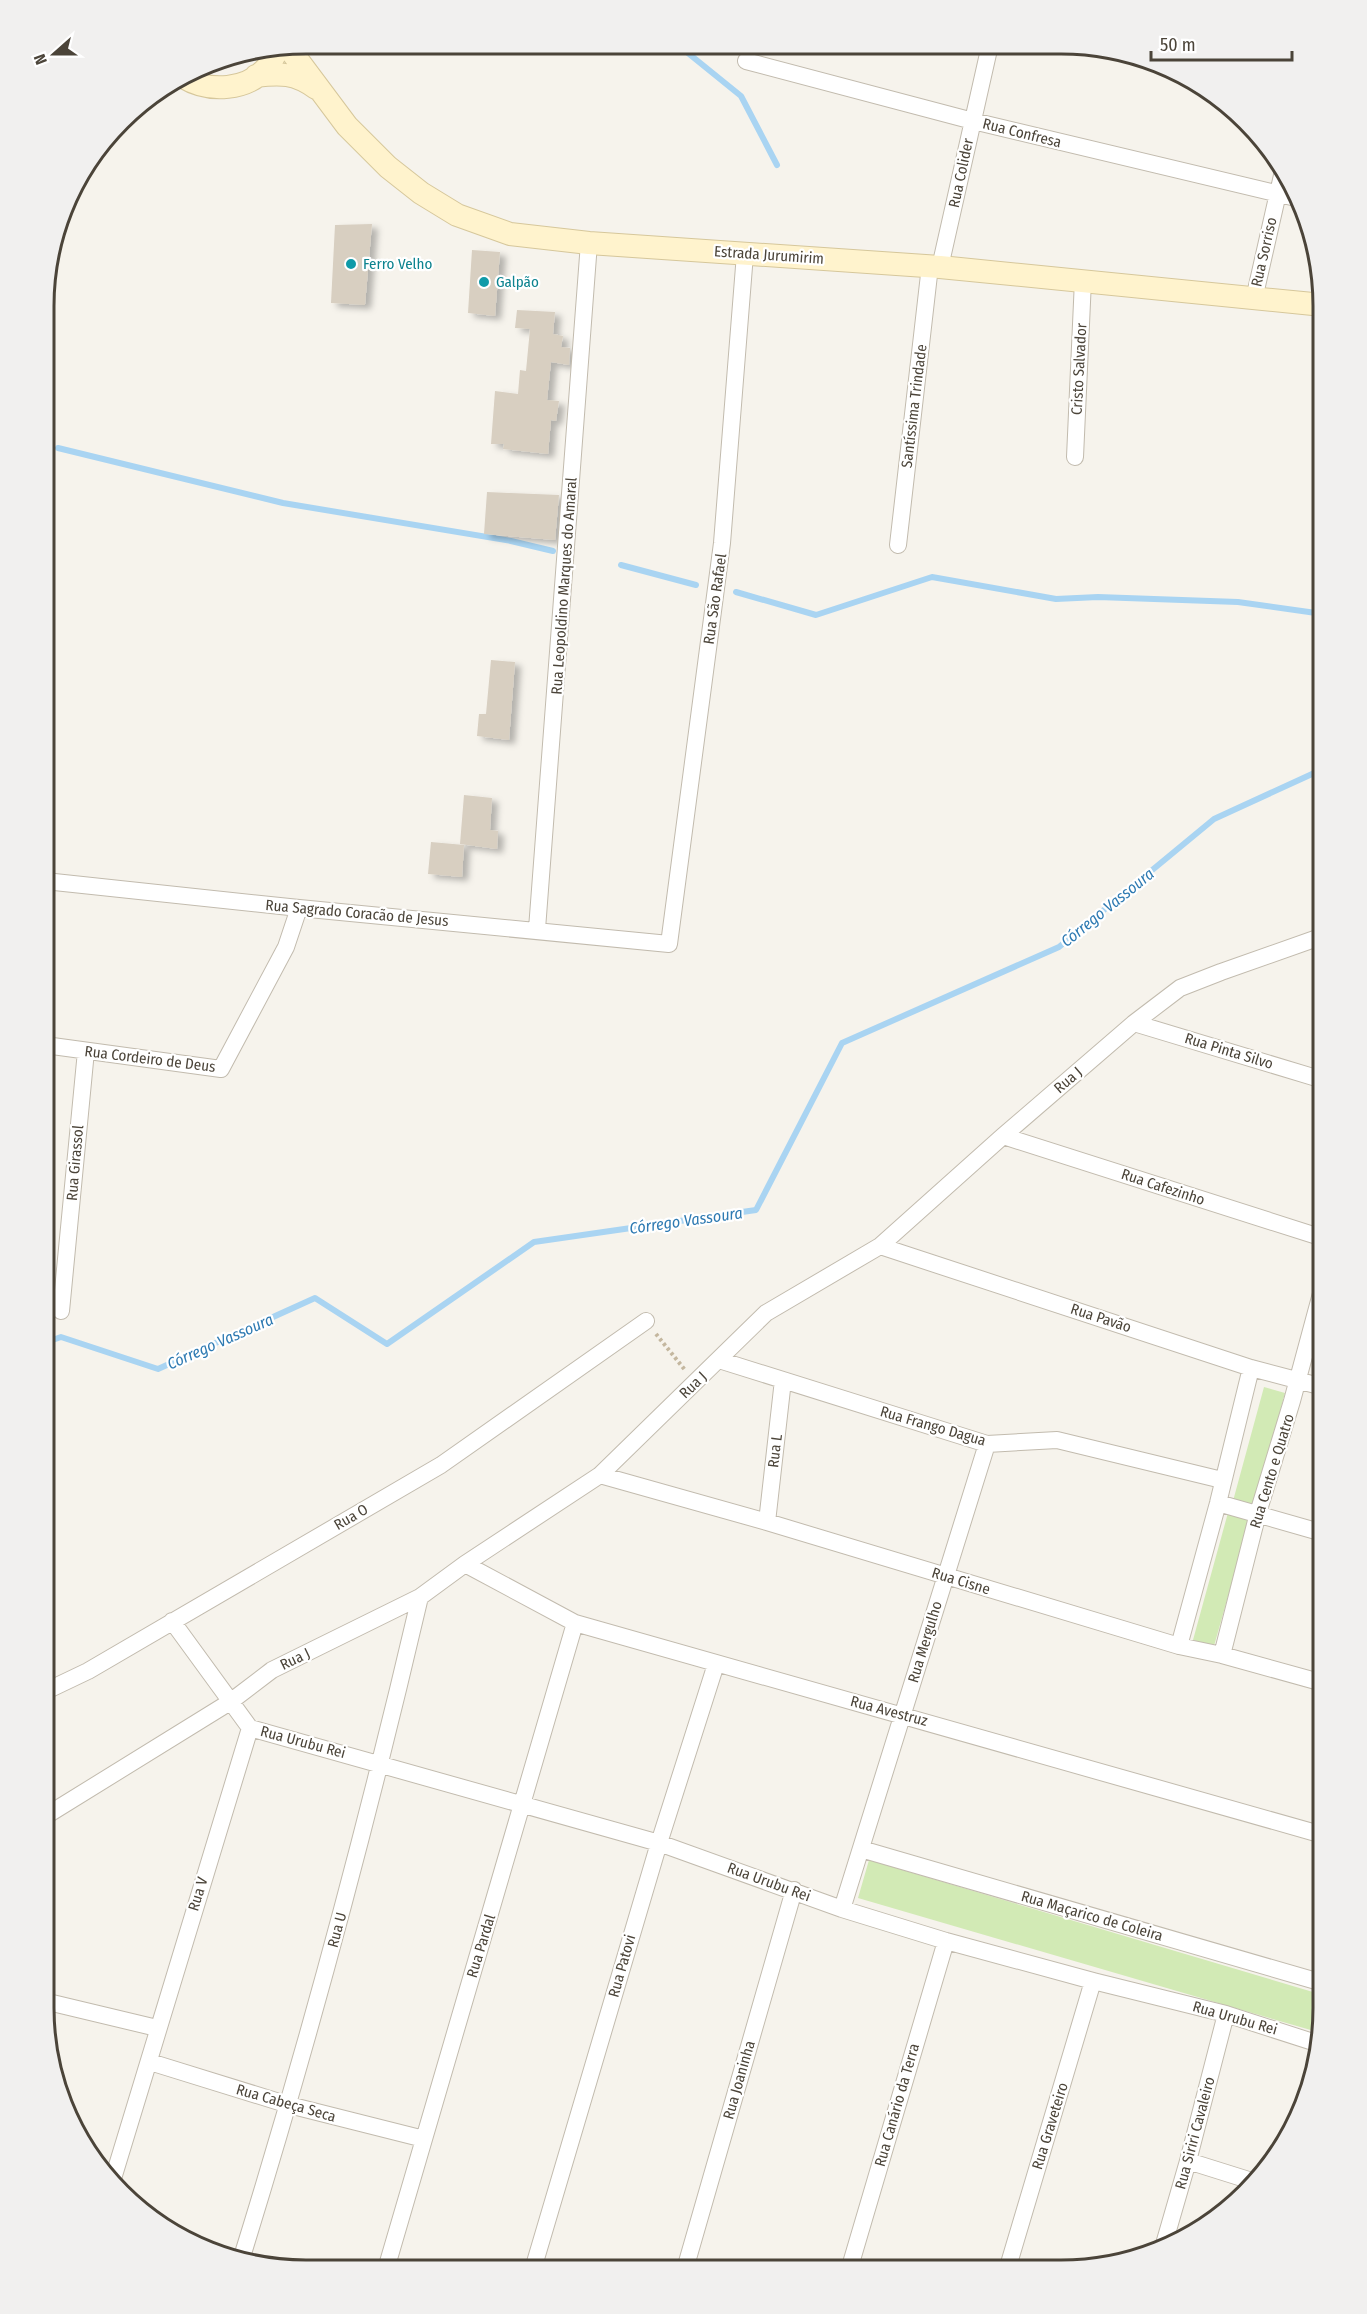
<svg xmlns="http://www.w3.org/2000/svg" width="1367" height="2314" font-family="'Fira Sans Condensed',sans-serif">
<defs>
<filter id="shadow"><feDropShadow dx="6" dy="4" stdDeviation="3" flood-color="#0004"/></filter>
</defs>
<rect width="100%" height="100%" fill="#f6f3ec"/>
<path fill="#d2eab5" d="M 1264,1387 L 1285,1393 L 1254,1507 L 1233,1501 Z
M 1229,1509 L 1251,1515 L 1214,1646 L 1193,1640 Z
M 869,1860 L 1323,1995 L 1321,2033 L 858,1898 Z"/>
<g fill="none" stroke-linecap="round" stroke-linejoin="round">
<path stroke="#a9d4f2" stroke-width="6" d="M 678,45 L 741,96 L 777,165
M 58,448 L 283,503 L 511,541 L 553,551
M 621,565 L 696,585
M 736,592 L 816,615 L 932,577 L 1056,599 L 1098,597 L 1238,602 L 1323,614
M 44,1343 L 61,1337 L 158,1369 L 315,1298 L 387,1344 L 534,1242 L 756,1210 L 842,1043 L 1059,947 L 1214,819 L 1323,769"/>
</g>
<path fill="#d8cfc1" filter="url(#shadow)" d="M 372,224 L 365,305 L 331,303 L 335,225 Z
M 472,250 L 500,252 L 495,316 L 468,313 Z
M 517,310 L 555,312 L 553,334 L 563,336 L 561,347 L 570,348 L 569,365 L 551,362 L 547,400 L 559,401 L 556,421 L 551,420 L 548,454 L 503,449 L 504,444 L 491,444 L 495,391 L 518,394 L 520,370 L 526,371 L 530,329 L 515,328 Z
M 487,492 L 559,495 L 555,540 L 484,534 Z
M 491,660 L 515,662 L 509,740 L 477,736 L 479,714 L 486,714 Z
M 464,795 L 492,798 L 490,830 L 498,831 L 497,849 L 460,844 Z
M 431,842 L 464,845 L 462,877 L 428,874 Z"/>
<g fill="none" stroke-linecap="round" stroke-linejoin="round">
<defs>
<path id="street" d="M 746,61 L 973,121 L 1300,199
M 940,267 L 990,45
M 1254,299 L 1283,171
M 1075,457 L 1083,280
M 898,545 L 930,266
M 45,881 L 299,908 L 669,944 L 722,543 L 745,254
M 537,929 L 589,243
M 1134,1023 L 1323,1080
M 45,1045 L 221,1069 L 286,947 L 299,908
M 1003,1136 L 1323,1238
M 880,1246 L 1251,1368 L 1323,1387
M 61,1311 L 86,1051
M 719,1360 L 987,1444 L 1057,1440 L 1222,1480
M 600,1475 L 767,1522 L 1179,1646 L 1222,1655 L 1323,1683
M 1218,1503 L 1323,1533
M 767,1522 L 783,1380
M 465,1564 L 575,1623 L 1323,1835
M 172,1621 L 250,1728 L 659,1843 L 842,1909 L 946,1941 L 1093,1981 L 1226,2014 L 1319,2044
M 1179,1646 L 1218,1503 L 1251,1368
M 1222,1655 L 1258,1513 L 1292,1401 L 1323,1286
M 44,1692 L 88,1671 L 441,1465 L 646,1321
M 44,1817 L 230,1702 L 272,1670 L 420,1597 L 465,1564 L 600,1475 L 766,1313 L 880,1246 L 1003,1136 L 1134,1023 L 1180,988 L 1221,972 L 1323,936
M 861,1849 L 1323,1983
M 842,1909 L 987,1444
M 44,2001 L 157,2028
M 150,2062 L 289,2105 L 424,2139
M 1188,2161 L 1255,2182
M 112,2182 L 250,1728
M 1162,2251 L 1188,2161 L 1226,2014
M 241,2260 C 309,2041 368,1820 420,1597
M 386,2269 L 575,1623
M 533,2269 L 659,1843 L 716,1664
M 685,2269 L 794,1890
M 849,2270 L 946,1941
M 1007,2270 L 1093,1981"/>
<path id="secondary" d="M 288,47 L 347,126 L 388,167 L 421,193 L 457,215 L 510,234 L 589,243 L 940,267 L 1323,305
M 256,76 C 281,73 295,73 316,88
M 183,77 C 209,93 248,91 268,66 C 272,61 275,54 278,49"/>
</defs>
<use href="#street" stroke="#c2bbae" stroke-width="18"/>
<use href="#secondary" stroke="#d6c79b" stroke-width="24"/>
<path stroke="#c4b79f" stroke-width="4" stroke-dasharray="3 3" stroke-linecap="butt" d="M 656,1334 L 685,1370"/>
<use href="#street" stroke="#fff" stroke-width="16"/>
<use href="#secondary" stroke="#fff3cd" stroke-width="22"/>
</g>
<g fill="#0f9aa8" stroke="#fff" stroke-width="2">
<circle cx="351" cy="264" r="6"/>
<circle cx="484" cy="282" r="6"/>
</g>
<g text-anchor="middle" stroke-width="4.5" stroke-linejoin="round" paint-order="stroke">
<g font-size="15" fill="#4b4439" stroke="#fff">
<text transform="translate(1022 133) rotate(14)" y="5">Rua Confresa</text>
<text transform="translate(961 173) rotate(-78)" y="5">Rua Colider</text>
<text transform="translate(1264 252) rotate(-77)" y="5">Rua Sorriso</text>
<text transform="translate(769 255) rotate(4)" y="5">Estrada Jurumirim</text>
<text transform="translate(1079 369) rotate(-87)" y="5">Cristo Salvador</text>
<text transform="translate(914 406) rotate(-83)" y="5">Santíssima Trindade</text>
<text transform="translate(564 586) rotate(-86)" y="5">Rua Leopoldino Marques do Amaral</text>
<text transform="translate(715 599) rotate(-82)" y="5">Rua São Rafael</text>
<text transform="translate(357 913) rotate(5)" y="5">Rua Sagrado Coracão de Jesus</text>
<text transform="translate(1229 1051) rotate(17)" y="5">Rua Pinta Silvo</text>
<text transform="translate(150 1059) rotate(7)" y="5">Rua Cordeiro de Deus</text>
<text transform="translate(1068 1080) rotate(-41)" y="5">Rua J</text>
<text transform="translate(75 1163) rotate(-85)" y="5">Rua Girassol</text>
<text transform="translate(1163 1187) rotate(18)" y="5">Rua Cafezinho</text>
<text transform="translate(1101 1318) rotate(18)" y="5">Rua Pavão</text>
<text transform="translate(693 1385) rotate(-44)" y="5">Rua J</text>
<text transform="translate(933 1426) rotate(16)" y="5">Rua Frango Dagua</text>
<text transform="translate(775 1451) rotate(-83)" y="5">Rua L</text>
<text transform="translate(1272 1471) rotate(-73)" y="5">Rua Cento e Quatro</text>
<text transform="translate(351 1517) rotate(-30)" y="5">Rua O</text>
<text transform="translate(961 1581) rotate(17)" y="5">Rua Cisne</text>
<text transform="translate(925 1642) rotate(-73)" y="5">Rua Mergulho</text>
<text transform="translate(295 1659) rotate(-26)" y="5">Rua J</text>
<text transform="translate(889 1711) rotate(15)" y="5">Rua Avestruz</text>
<text transform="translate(303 1742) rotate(15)" y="5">Rua Urubu Rei</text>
<text transform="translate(769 1882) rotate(20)" y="5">Rua Urubu Rei</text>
<text transform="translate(198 1894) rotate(-73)" y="5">Rua V</text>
<text transform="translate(1092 1916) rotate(16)" y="5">Rua Maçarico de Coleira</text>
<text transform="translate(337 1930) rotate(-75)" y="5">Rua U</text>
<text transform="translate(481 1946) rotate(-73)" y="5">Rua Pardal</text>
<text transform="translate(622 1966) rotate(-74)" y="5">Rua Patovi</text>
<text transform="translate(1235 2018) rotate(16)" y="5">Rua Urubu Rei</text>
<text transform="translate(739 2080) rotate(-74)" y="5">Rua Joaninha</text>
<text transform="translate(286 2103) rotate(16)" y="5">Rua Cabeça Seca</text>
<text transform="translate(897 2105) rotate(-74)" y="5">Rua Canário da Terra</text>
<text transform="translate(1050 2126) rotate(-73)" y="5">Rua Graveteiro</text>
<text transform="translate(1195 2133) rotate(-75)" y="5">Rua Siriri Cavaleiro</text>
</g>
<g font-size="15" fill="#0d838f" stroke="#fff" text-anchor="start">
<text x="363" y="269">Ferro Velho</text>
<text x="496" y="287">Galpão</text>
</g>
<g font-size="16" font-style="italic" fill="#2e7ab2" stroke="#fff">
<text transform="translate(1107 907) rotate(-39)" y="6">Córrego Vassoura</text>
<text transform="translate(686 1220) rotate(-8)" y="6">Córrego Vassoura</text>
<text transform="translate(220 1341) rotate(-24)" y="6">Córrego Vassoura</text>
</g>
</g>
<path d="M0 0H1367V2314H0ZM306 54H1061A252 252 0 0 1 1313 306V2008A252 252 0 0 1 1061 2260H306A252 252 0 0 1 54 2008V306A252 252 0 0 1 306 54Z" fill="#f1f0ef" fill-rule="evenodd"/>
<path fill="none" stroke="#4b4439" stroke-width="3" d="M306 54H1061A252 252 0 0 1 1313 306V2008A252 252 0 0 1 1061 2260H306A252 252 0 0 1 54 2008V306A252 252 0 0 1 306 54Z"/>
<g transform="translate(54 54) rotate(249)" stroke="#ffffff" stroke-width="4.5" paint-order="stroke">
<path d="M0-4.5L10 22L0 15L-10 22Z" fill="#4b4439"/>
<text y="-9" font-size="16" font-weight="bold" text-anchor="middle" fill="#4b4439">N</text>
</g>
<path d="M1151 51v9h141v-9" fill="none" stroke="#4b4439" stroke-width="3"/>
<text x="1160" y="51" font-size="18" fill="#4b4439" stroke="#ffffff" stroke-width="4.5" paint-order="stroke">50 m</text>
</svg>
